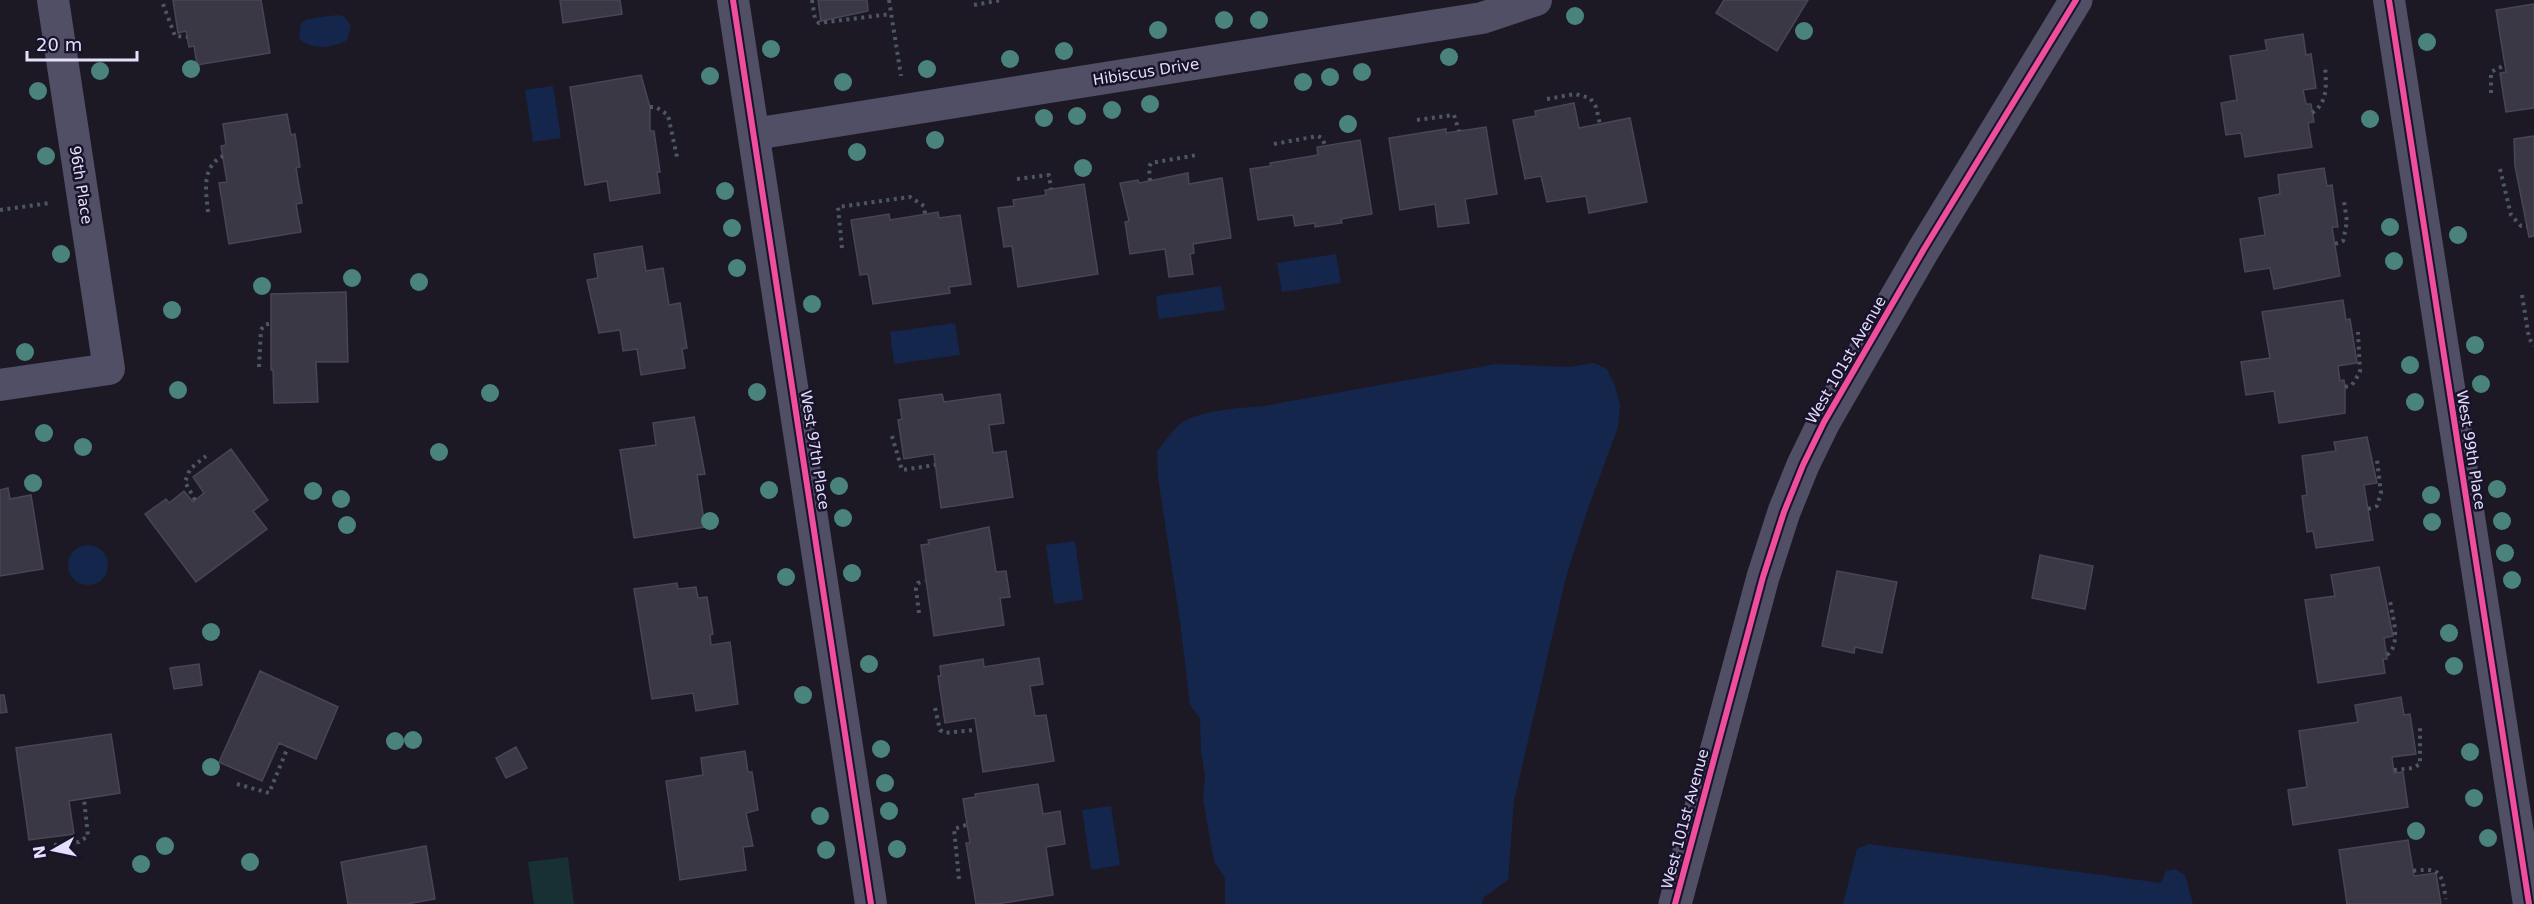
<svg xmlns="http://www.w3.org/2000/svg" width="2534" height="904" font-family="'DejaVu Sans',sans-serif">
<rect width="100%" height="100%" fill="#1c1925"/>
<path fill="#183033" d="M 568,857 L 574,904 L 534,904 L 528,862 Z"/>
<path fill="#14264b" d="M 337,15 L 344,16 L 351,26 L 347,40 C 334,48 310,51 299,38 L 301,23 L 308,19 Z
M 553,86 L 561,138 L 533,142 L 525,90 Z
M 1336,254 L 1341,283 L 1282,292 L 1277,263 Z
M 1221,286 L 1225,310 L 1159,319 L 1156,296 Z
M 955,323 L 960,355 L 894,364 L 890,332 Z
M 1594,363 L 1607,369 L 1615,386 L 1620,405 L 1618,427 L 1588,508 L 1566,577 L 1514,801 L 1508,880 L 1483,898 L 1482,904 L 1225,904 L 1225,878 L 1214,861 L 1203,800 L 1205,776 L 1201,752 L 1200,718 L 1190,705 L 1180,621 L 1158,478 L 1157,452 C 1164,443 1171,432 1179,425 C 1197,410 1240,408 1263,406 L 1497,364 L 1569,367 Z
M 1075,541 L 1083,600 L 1054,604 L 1046,545 Z
M68 565a20 20 0 1 1 40 0a20 20 0 1 1-40 0Z
M 1111,806 L 1120,865 L 1091,870 L 1082,810 Z
M 1869,844 L 2161,883 L 2166,871 L 2175,869 L 2185,875 L 2193,904 L 1843,904 L 1857,849 Z"/>
<path fill="#3b3846" stroke="#494457" stroke-width="1.5" d="M 173,0 L 261,0 L 270,53 L 197,65 L 194,46 L 189,47 L 186,31 L 178,33 Z
M 560,0 L 620,0 L 622,14 L 563,23 Z
M 818,0 L 867,0 L 868,11 L 821,21 Z
M 1724,0 L 1808,0 L 1777,51 L 1716,13 Z
M 2534,4 L 2534,108 L 2506,112 L 2500,73 L 2506,72 L 2496,10 Z
M 2303,34 L 2306,55 L 2311,54 L 2316,88 L 2303,90 L 2306,104 L 2311,104 L 2314,122 L 2308,123 L 2312,147 L 2245,157 L 2241,133 L 2226,135 L 2221,103 L 2237,100 L 2230,56 L 2267,50 L 2265,40 Z
M 641,75 L 650,107 L 650,131 L 654,131 L 660,172 L 657,172 L 660,193 L 610,201 L 607,181 L 585,185 L 570,87 Z
M 1574,103 L 1579,128 L 1630,118 L 1647,202 L 1589,213 L 1586,196 L 1547,202 L 1541,176 L 1525,179 L 1513,120 L 1536,116 L 1535,111 Z
M 287,114 L 291,135 L 295,134 L 300,167 L 296,168 L 302,203 L 296,204 L 301,232 L 229,244 L 219,183 L 227,182 L 221,146 L 226,145 L 223,124 Z
M 1486,127 L 1497,194 L 1465,199 L 1469,223 L 1438,227 L 1435,204 L 1400,210 L 1389,138 L 1446,129 L 1446,133 Z
M 2534,136 L 2534,236 L 2529,237 L 2515,166 L 2514,139 Z
M 1360,140 L 1372,214 L 1341,219 L 1342,223 L 1315,227 L 1315,223 L 1295,226 L 1293,215 L 1258,220 L 1250,169 L 1271,166 L 1270,163 L 1318,155 L 1317,147 Z
M 2324,168 L 2327,186 L 2332,185 L 2338,227 L 2332,227 L 2340,276 L 2274,289 L 2270,268 L 2245,272 L 2240,239 L 2265,235 L 2259,198 L 2280,194 L 2278,175 Z
M 1188,173 L 1189,184 L 1222,178 L 1231,238 L 1193,244 L 1194,253 L 1190,254 L 1193,274 L 1169,277 L 1165,249 L 1130,254 L 1125,222 L 1129,221 L 1120,183 L 1138,180 L 1139,183 Z
M 1084,184 L 1098,274 L 1018,287 L 1012,246 L 1004,247 L 998,208 L 1014,206 L 1013,200 L 1046,195 L 1045,190 Z
M 938,212 L 939,218 L 960,215 L 971,284 L 949,287 L 950,293 L 873,304 L 868,274 L 860,275 L 851,220 L 889,214 L 890,220 Z
M 642,246 L 646,271 L 663,268 L 669,305 L 680,303 L 687,348 L 682,349 L 685,368 L 641,375 L 637,349 L 623,351 L 620,330 L 599,333 L 587,280 L 598,278 L 594,254 Z
M 346,292 L 348,362 L 316,362 L 318,402 L 274,403 L 273,370 L 271,370 L 271,294 Z
M 2343,300 L 2346,320 L 2350,319 L 2357,363 L 2338,366 L 2340,381 L 2344,380 L 2345,387 L 2345,413 L 2279,423 L 2274,391 L 2246,395 L 2241,362 L 2270,358 L 2262,312 Z
M 942,394 L 944,402 L 1000,394 L 1004,423 L 989,425 L 993,453 L 1006,451 L 1013,497 L 941,508 L 934,454 L 904,459 L 898,420 L 902,419 L 899,400 Z
M 694,417 L 705,474 L 697,475 L 705,527 L 634,538 L 620,450 L 656,445 L 653,423 Z
M 2367,437 L 2377,483 L 2364,485 L 2373,540 L 2316,548 L 2313,531 L 2307,532 L 2302,496 L 2307,495 L 2302,456 L 2336,451 L 2334,442 Z
M 231,449 L 268,500 L 253,511 L 267,529 L 196,582 L 145,514 L 166,499 L 169,503 L 184,491 L 193,502 L 204,493 L 193,477 Z
M 8,488 L 10,499 L 31,495 L 43,569 L 0,576 L 0,490 Z
M 989,527 L 996,572 L 1006,571 L 1010,597 L 1000,598 L 1004,625 L 934,636 L 921,545 L 929,544 L 928,540 Z
M 2040,555 L 2093,566 L 2085,609 L 2032,598 Z
M 2379,567 L 2393,636 L 2384,638 L 2387,659 L 2383,659 L 2385,673 L 2318,683 L 2305,600 L 2335,596 L 2331,575 Z
M 1837,571 L 1897,582 L 1882,653 L 1855,647 L 1854,653 L 1822,646 Z
M 677,583 L 678,589 L 696,587 L 698,598 L 707,597 L 713,634 L 710,635 L 711,645 L 730,642 L 738,704 L 696,711 L 693,693 L 652,699 L 634,589 Z
M 1039,658 L 1043,684 L 1030,686 L 1035,716 L 1046,715 L 1054,761 L 983,772 L 975,718 L 945,723 L 938,676 L 941,676 L 940,666 L 983,659 L 984,667 Z
M 199,664 L 202,685 L 174,689 L 170,668 Z
M 260,671 L 338,707 L 316,759 L 279,743 L 262,781 L 219,762 Z
M 0,695 L 4,695 L 7,712 L 0,713 Z
M 2401,697 L 2404,715 L 2410,714 L 2416,754 L 2392,757 L 2394,773 L 2403,772 L 2408,807 L 2293,825 L 2288,790 L 2307,787 L 2299,731 L 2358,722 L 2355,705 Z
M 111,734 L 120,793 L 69,801 L 74,834 L 29,840 L 16,748 Z
M 516,747 L 527,768 L 506,778 L 496,758 Z
M 745,751 L 748,772 L 752,772 L 758,810 L 746,813 L 753,846 L 743,847 L 746,870 L 680,880 L 666,781 L 703,775 L 701,758 Z
M 1038,784 L 1043,814 L 1060,811 L 1065,844 L 1046,847 L 1053,895 L 997,904 L 976,904 L 966,843 L 970,843 L 963,799 L 976,797 L 975,794 Z
M 2408,840 L 2414,876 L 2436,873 L 2441,904 L 2347,904 L 2339,850 Z
M 426,846 L 435,899 L 407,904 L 348,904 L 341,862 Z"/>
<g fill="none" stroke-linecap="round" stroke-linejoin="round">
<path stroke="#4c5664" stroke-width="4" stroke-dasharray="3 4.5" stroke-linecap="butt" d="M 812,0 L 815,19 L 819,23 L 891,14
M 889,0 L 901,76
M 163,4 L 175,36 L 187,37
M 974,5 L 1002,0
M 2491,93 L 2491,72 L 2505,65
M 1547,99 L 1575,94 L 1590,98 L 1596,107 L 1600,124
M 650,107 L 656,107 L 668,115 L 677,157
M 2312,113 C 2329,102 2326,83 2325,65
M 1417,120 L 1454,115 L 1459,131
M 1274,144 L 1318,136 L 1322,138 L 1325,145
M 2500,169 L 2511,215 L 2521,226 L 2527,226
M 1017,179 L 1049,175 L 1051,189
M 1150,181 L 1149,167 L 1151,163 L 1197,155
M 0,210 L 50,203
M 208,212 C 206,191 201,167 223,156
M 2335,244 L 2343,241 L 2347,222 L 2344,201
M 842,248 L 838,207 L 910,197 L 924,206 L 925,214
M 2522,295 L 2529,338 L 2534,346
M 259,367 L 261,330 L 264,325 L 272,323
M 2345,387 L 2352,385 L 2360,372 L 2358,332
M 892,436 L 902,470 L 935,465
M 195,500 L 185,482 L 190,469 L 206,456
M 2368,509 L 2377,506 L 2381,493 L 2377,460
M 919,613 L 916,589 L 918,583 L 925,581
M 2387,655 C 2402,644 2392,616 2390,600
M 935,708 L 940,730 L 945,733 L 975,730
M 2394,770 L 2413,768 L 2420,764 L 2420,724
M 237,784 L 269,793 L 288,747
M 54,845 L 79,842 L 88,836 L 84,799
M 2413,871 C 2442,867 2441,873 2446,899
M 959,879 L 954,829 L 966,825"/>
<path stroke="#514f65" stroke-width="32" d="M 733,0 L 871,904
M 2389,0 L 2529,904
M 754,134 L 1482,18 L 1536,0
M 0,385 L 109,369 L 53,0"/>
<path stroke="#514f65" stroke-width="33" d="M 1675,904 L 1763,577 L 1784,512 L 1803,465 L 1824,422 L 1924,249 L 2076,0"/>
<defs>
<path id="cycleway" d="M 733,0 L 871,904
M 2389,0 L 2529,904
M 1675,904 L 1763,577 L 1784,512 L 1803,465 L 1824,422 L 1924,249 L 2076,0"/>
</defs>
<use href="#cycleway" stroke="#18132b" stroke-width="10"/>
<use href="#cycleway" stroke="#ef4d9e" stroke-width="6"/>
</g>
<g fill="#49837c">
<circle cx="1575" cy="16" r="9"/>
<circle cx="1224" cy="20" r="9"/>
<circle cx="1259" cy="20" r="9"/>
<circle cx="1158" cy="30" r="9"/>
<circle cx="1804" cy="31" r="9"/>
<circle cx="2427" cy="42" r="9"/>
<circle cx="771" cy="49" r="9"/>
<circle cx="1064" cy="51" r="9"/>
<circle cx="1449" cy="57" r="9"/>
<circle cx="1010" cy="59" r="9"/>
<circle cx="191" cy="69" r="9"/>
<circle cx="927" cy="69" r="9"/>
<circle cx="100" cy="71" r="9"/>
<circle cx="1362" cy="72" r="9"/>
<circle cx="710" cy="76" r="9"/>
<circle cx="1330" cy="77" r="9"/>
<circle cx="843" cy="82" r="9"/>
<circle cx="1303" cy="82" r="9"/>
<circle cx="38" cy="91" r="9"/>
<circle cx="1150" cy="104" r="9"/>
<circle cx="1112" cy="110" r="9"/>
<circle cx="1077" cy="116" r="9"/>
<circle cx="1044" cy="118" r="9"/>
<circle cx="2370" cy="119" r="9"/>
<circle cx="1348" cy="124" r="9"/>
<circle cx="935" cy="140" r="9"/>
<circle cx="857" cy="152" r="9"/>
<circle cx="46" cy="156" r="9"/>
<circle cx="1083" cy="168" r="9"/>
<circle cx="725" cy="191" r="9"/>
<circle cx="2390" cy="227" r="9"/>
<circle cx="732" cy="228" r="9"/>
<circle cx="2458" cy="235" r="9"/>
<circle cx="61" cy="254" r="9"/>
<circle cx="2394" cy="261" r="9"/>
<circle cx="737" cy="268" r="9"/>
<circle cx="352" cy="278" r="9"/>
<circle cx="419" cy="282" r="9"/>
<circle cx="262" cy="286" r="9"/>
<circle cx="812" cy="304" r="9"/>
<circle cx="172" cy="310" r="9"/>
<circle cx="2475" cy="345" r="9"/>
<circle cx="25" cy="352" r="9"/>
<circle cx="2410" cy="365" r="9"/>
<circle cx="2481" cy="384" r="9"/>
<circle cx="178" cy="390" r="9"/>
<circle cx="757" cy="392" r="9"/>
<circle cx="490" cy="393" r="9"/>
<circle cx="2415" cy="402" r="9"/>
<circle cx="44" cy="433" r="9"/>
<circle cx="83" cy="447" r="9"/>
<circle cx="439" cy="452" r="9"/>
<circle cx="33" cy="483" r="9"/>
<circle cx="839" cy="486" r="9"/>
<circle cx="2497" cy="489" r="9"/>
<circle cx="769" cy="490" r="9"/>
<circle cx="313" cy="491" r="9"/>
<circle cx="2431" cy="495" r="9"/>
<circle cx="341" cy="499" r="9"/>
<circle cx="843" cy="518" r="9"/>
<circle cx="710" cy="521" r="9"/>
<circle cx="2502" cy="521" r="9"/>
<circle cx="2432" cy="522" r="9"/>
<circle cx="347" cy="525" r="9"/>
<circle cx="2505" cy="553" r="9"/>
<circle cx="852" cy="573" r="9"/>
<circle cx="786" cy="577" r="9"/>
<circle cx="2512" cy="580" r="9"/>
<circle cx="211" cy="632" r="9"/>
<circle cx="2449" cy="633" r="9"/>
<circle cx="869" cy="664" r="9"/>
<circle cx="2454" cy="666" r="9"/>
<circle cx="803" cy="695" r="9"/>
<circle cx="413" cy="740" r="9"/>
<circle cx="395" cy="741" r="9"/>
<circle cx="881" cy="749" r="9"/>
<circle cx="2470" cy="752" r="9"/>
<circle cx="211" cy="767" r="9"/>
<circle cx="885" cy="783" r="9"/>
<circle cx="2474" cy="798" r="9"/>
<circle cx="889" cy="811" r="9"/>
<circle cx="820" cy="816" r="9"/>
<circle cx="2416" cy="831" r="9"/>
<circle cx="2488" cy="838" r="9"/>
<circle cx="165" cy="846" r="9"/>
<circle cx="897" cy="849" r="9"/>
<circle cx="826" cy="850" r="9"/>
<circle cx="250" cy="862" r="9"/>
<circle cx="141" cy="864" r="9"/>
</g>
<g text-anchor="middle" stroke-width="5" stroke-linejoin="round" paint-order="stroke">
<g font-size="15" fill="#e4dffd" stroke="#18132b">
<text transform="translate(1146 72) rotate(-9)" y="5">Hibiscus Drive</text>
<text transform="translate(81 185) rotate(81)" y="5">96th Place</text>
<text transform="translate(1846 360) rotate(-60)" y="5">West 101st Avenue</text>
<text transform="translate(815 450) rotate(81)" y="5">West 97th Place</text>
<text transform="translate(2471 450) rotate(81)" y="5">West 99th Place</text>
<text transform="translate(1685 819) rotate(-75)" y="5">West 101st Avenue</text>
</g>
</g>
<g transform="translate(54 850) rotate(261)" stroke="#18132b" stroke-width="4.5" paint-order="stroke">
<path d="M0-4.5L10 22L0 15L-10 22Z" fill="#e4dffd"/>
<text y="-9" font-size="16" font-weight="bold" text-anchor="middle" fill="#e4dffd">N</text>
</g>
<path d="M27 51v9h110v-9" fill="none" stroke="#e4dffd" stroke-width="3"/>
<text x="36" y="51" font-size="18" fill="#e4dffd" stroke="#18132b" stroke-width="4.5" paint-order="stroke">20 m</text>
</svg>
